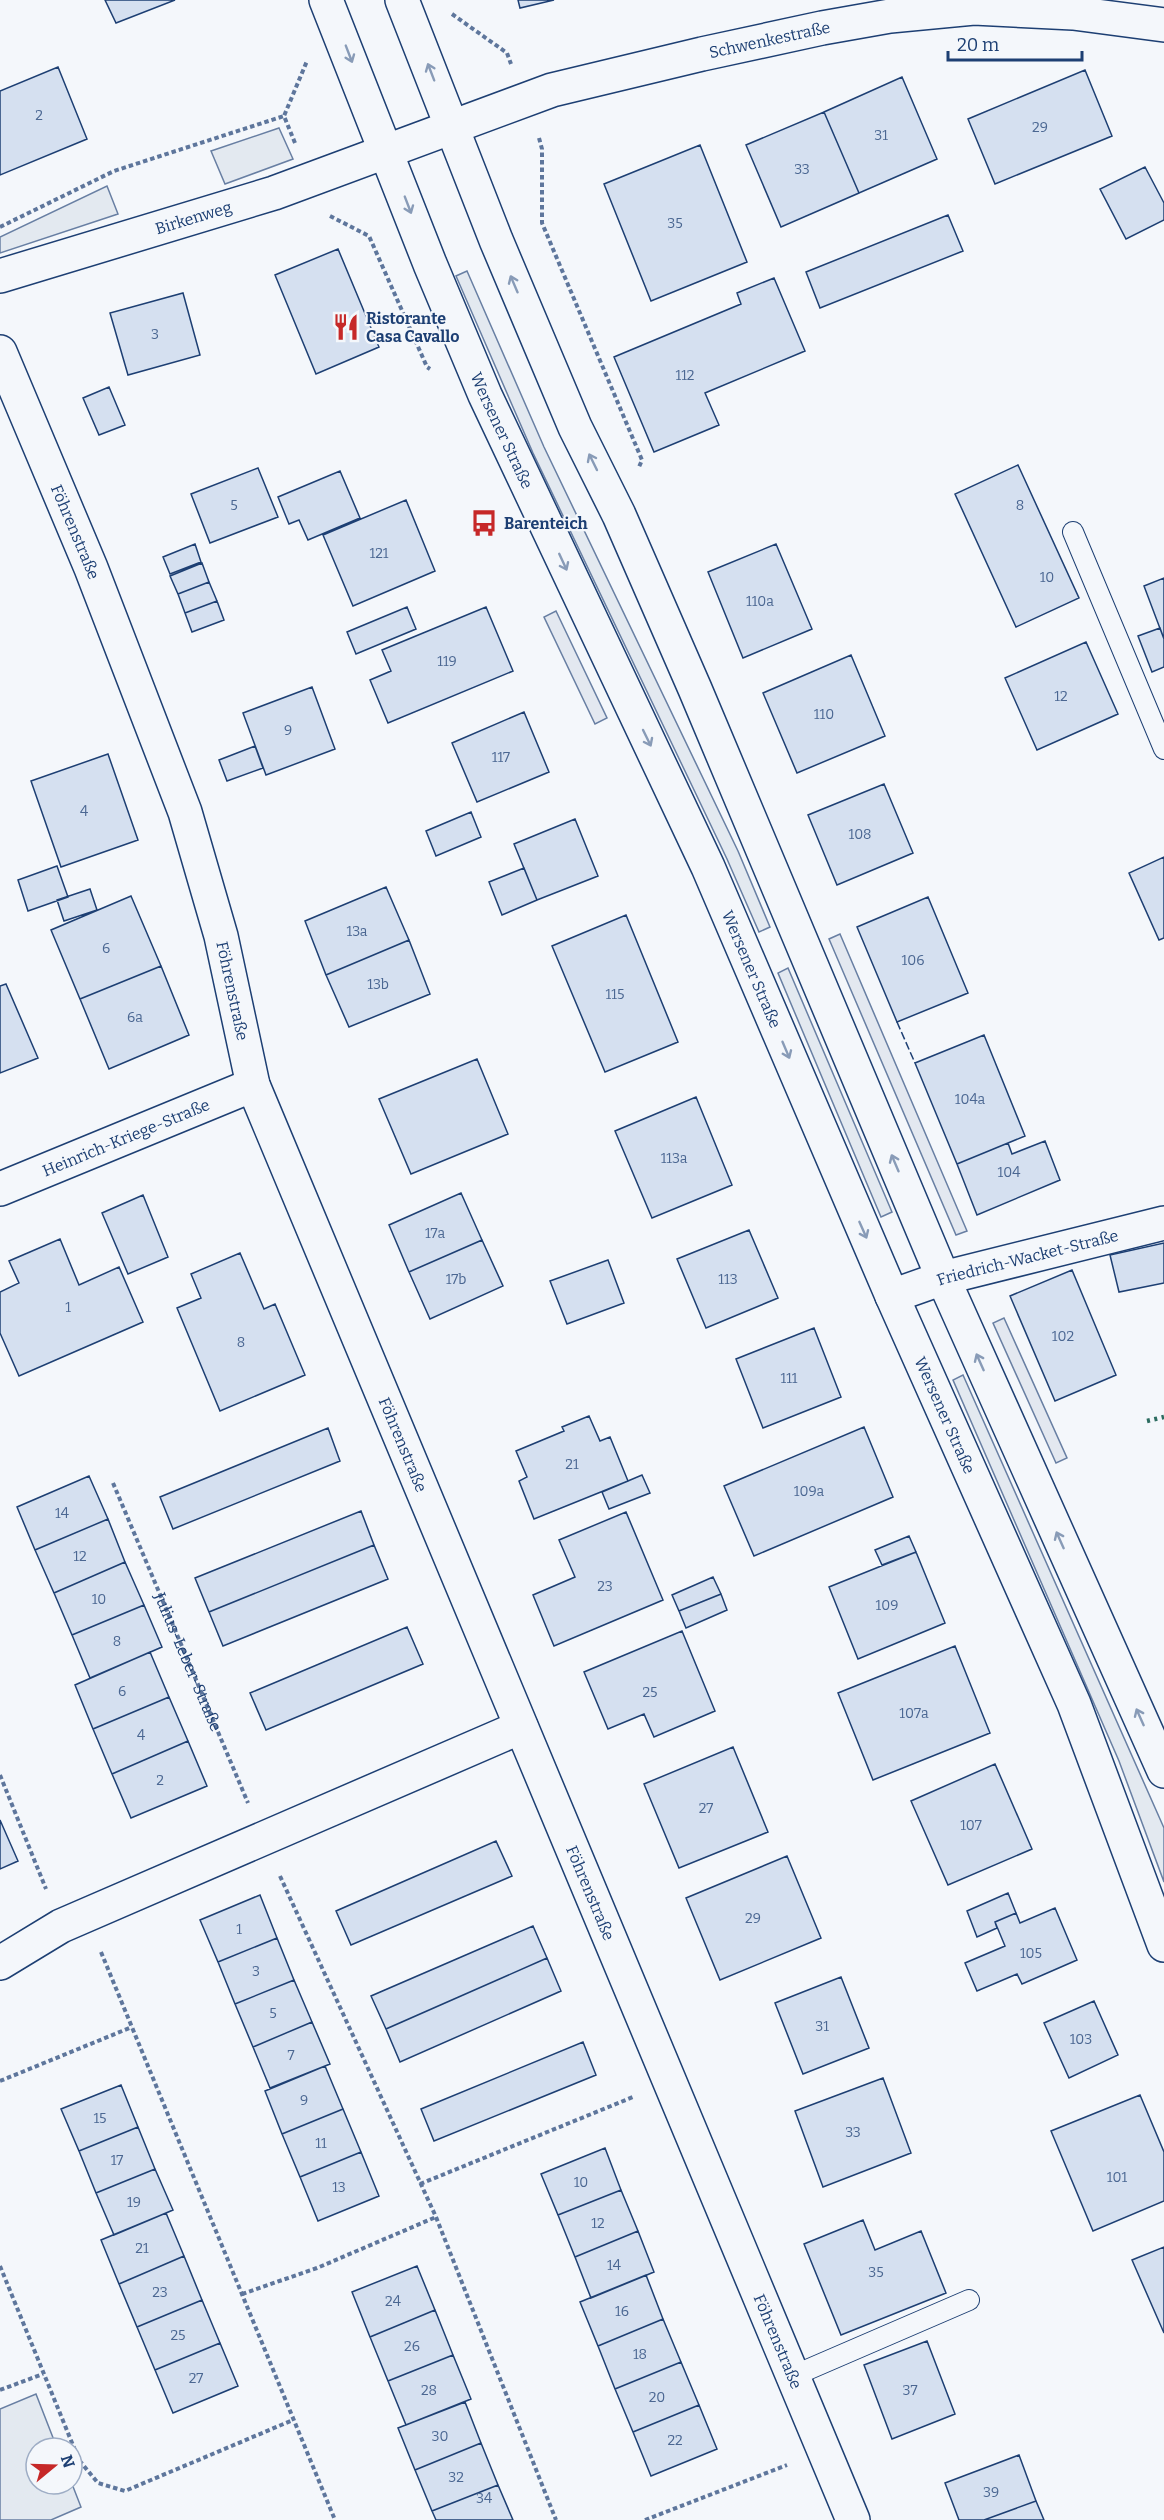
<svg xmlns="http://www.w3.org/2000/svg" width="1164" height="2520" font-family="Bitter,serif">
<rect width="100%" height="100%" fill="#f4f7fb"/>
<path fill="#e3e9f0" stroke="#687fa3" stroke-width="1.5" d="M 279,128 L 293,159 L 225,184 L 211,151 Z
M 107,186 L 118,214 L 0,253 L 0,237 Z
M 467,271 L 544,447 L 738,851 L 770,927 L 759,932 L 727,859 L 533,453 L 456,276 Z
M 788,968 L 892,1212 L 881,1217 L 778,973 Z
M 963,1375 L 1164,1828 L 1164,1882 L 1119,1761 L 953,1380 Z
M 36,2394 L 57,2448 L 36,2448 L 36,2484 L 72,2484 L 81,2507 L 51,2520 L 0,2520 L 0,2409 Z"/>
<path fill="#e3e8f0" stroke="#687fa3" stroke-width="1.5" d="M 556,611 L 607,718 L 595,724 L 544,617 Z
M 840,934 L 967,1231 L 956,1235 L 829,939 Z
M 1004,1318 L 1067,1458 L 1056,1463 L 993,1323 Z"/>
<path fill="#d5e0f0" stroke="#1d3f73" stroke-width="1.5" d="M 105,0 L 175,0 L 116,23 Z
M 518,0 L 554,0 L 520,8 Z
M 58,67 L 87,139 L 0,175 L 0,91 Z
M 1085,70 L 1112,136 L 995,184 L 968,119 Z
M 902,77 L 937,159 L 859,193 L 824,112 Z
M 824,112 L 859,193 L 781,227 L 746,145 Z
M 700,145 L 747,262 L 651,301 L 604,184 Z
M 1145,167 L 1164,203 L 1164,220 L 1126,239 L 1100,189 Z
M 948,215 L 963,251 L 820,308 L 806,272 Z
M 338,249 L 379,347 L 316,374 L 275,275 Z
M 774,278 L 805,351 L 705,393 L 719,425 L 654,452 L 614,357 L 741,304 L 737,293 Z
M 183,293 L 200,355 L 128,375 L 110,313 Z
M 109,387 L 125,425 L 99,435 L 83,398 Z
M 1018,465 L 1079,598 L 1016,627 L 955,494 Z
M 258,468 L 278,517 L 210,543 L 191,494 Z
M 340,471 L 360,518 L 308,540 L 299,520 L 289,524 L 278,497 Z
M 406,500 L 435,571 L 353,606 L 323,535 Z
M 195,544 L 201,562 L 170,574 L 163,557 Z
M 776,544 L 812,629 L 743,658 L 708,572 Z
M 202,563 L 209,582 L 178,594 L 170,576 Z
M 1164,578 L 1164,639 L 1144,586 Z
M 209,582 L 217,601 L 185,613 L 178,594 Z
M 217,601 L 224,620 L 192,632 L 185,613 Z
M 407,607 L 416,629 L 356,654 L 347,632 Z
M 486,607 L 513,671 L 388,723 L 370,680 L 391,671 L 382,650 Z
M 1160,628 L 1164,639 L 1164,667 L 1152,672 L 1138,636 Z
M 1086,642 L 1118,714 L 1037,750 L 1005,678 Z
M 851,655 L 885,736 L 797,773 L 763,693 Z
M 312,687 L 335,749 L 266,775 L 243,713 Z
M 524,712 L 549,772 L 477,802 L 452,743 Z
M 255,746 L 263,768 L 227,781 L 219,760 Z
M 108,754 L 138,840 L 61,867 L 31,781 Z
M 884,784 L 913,853 L 837,885 L 808,815 Z
M 471,812 L 481,837 L 436,856 L 426,831 Z
M 575,819 L 598,876 L 537,900 L 514,844 Z
M 1164,857 L 1164,938 L 1159,940 L 1129,873 Z
M 57,866 L 68,897 L 28,911 L 18,880 Z
M 524,868 L 537,900 L 502,915 L 489,882 Z
M 386,887 L 409,940 L 326,975 L 305,921 Z
M 90,889 L 97,910 L 64,921 L 57,900 Z
M 131,896 L 161,966 L 80,999 L 51,930 Z
M 928,897 L 968,993 L 897,1022 L 857,927 Z
M 626,915 L 678,1042 L 605,1072 L 552,946 Z
M 409,940 L 430,994 L 349,1027 L 326,975 Z
M 161,966 L 189,1035 L 109,1069 L 80,999 Z
M 6,984 L 38,1058 L 0,1073 L 0,986 Z
M 984,1035 L 1025,1136 L 957,1164 L 915,1063 Z
M 477,1059 L 508,1134 L 411,1174 L 379,1099 Z
M 696,1097 L 732,1185 L 652,1218 L 615,1131 Z
M 1045,1141 L 1060,1180 L 977,1215 L 957,1164 L 1008,1143 L 1012,1154 Z
M 461,1193 L 482,1240 L 409,1272 L 389,1225 Z
M 143,1195 L 168,1257 L 128,1274 L 102,1213 Z
M 749,1230 L 778,1298 L 706,1328 L 677,1259 Z
M 60,1239 L 79,1285 L 119,1267 L 143,1322 L 19,1376 L 0,1333 L 0,1292 L 19,1283 L 9,1261 Z
M 482,1240 L 503,1286 L 430,1319 L 409,1272 Z
M 1164,1243 L 1164,1283 L 1119,1292 L 1110,1255 Z
M 240,1253 L 264,1309 L 275,1304 L 305,1375 L 220,1411 L 177,1308 L 201,1298 L 191,1274 Z
M 608,1260 L 624,1303 L 567,1324 L 550,1281 Z
M 1072,1270 L 1116,1375 L 1055,1401 L 1010,1296 Z
M 814,1328 L 841,1397 L 763,1428 L 736,1359 Z
M 589,1416 L 600,1441 L 610,1437 L 628,1481 L 534,1519 L 519,1481 L 527,1477 L 516,1451 L 564,1431 L 562,1427 Z
M 864,1427 L 893,1497 L 754,1556 L 724,1486 Z
M 328,1428 L 340,1461 L 173,1529 L 160,1497 Z
M 642,1475 L 650,1493 L 609,1509 L 602,1492 Z
M 89,1476 L 108,1519 L 35,1550 L 17,1507 Z
M 361,1511 L 374,1545 L 209,1612 L 195,1578 Z
M 626,1512 L 663,1600 L 554,1646 L 533,1595 L 575,1577 L 559,1540 Z
M 108,1519 L 125,1562 L 54,1593 L 35,1550 Z
M 909,1536 L 916,1552 L 882,1565 L 875,1550 Z
M 374,1545 L 388,1579 L 223,1646 L 209,1612 Z
M 916,1552 L 945,1623 L 858,1659 L 829,1587 Z
M 125,1562 L 144,1605 L 72,1635 L 54,1593 Z
M 713,1577 L 721,1594 L 679,1611 L 672,1595 Z
M 721,1594 L 727,1610 L 686,1628 L 679,1611 Z
M 144,1605 L 162,1647 L 90,1678 L 72,1635 Z
M 407,1627 L 423,1664 L 266,1730 L 250,1693 Z
M 682,1631 L 715,1711 L 654,1737 L 644,1714 L 608,1729 L 584,1672 Z
M 955,1646 L 990,1733 L 873,1780 L 838,1693 Z
M 150,1652 L 169,1697 L 93,1729 L 75,1685 Z
M 169,1697 L 188,1741 L 112,1774 L 93,1729 Z
M 188,1741 L 207,1786 L 131,1818 L 112,1774 Z
M 733,1747 L 768,1832 L 679,1868 L 644,1784 Z
M 995,1764 L 1032,1849 L 948,1885 L 911,1801 Z
M 0,1820 L 18,1861 L 0,1869 Z
M 496,1841 L 512,1876 L 351,1945 L 336,1911 Z
M 787,1856 L 821,1938 L 720,1980 L 686,1898 Z
M 1008,1893 L 1016,1913 L 995,1922 L 997,1928 L 977,1937 L 967,1911 Z
M 260,1895 L 277,1938 L 218,1962 L 200,1920 Z
M 1055,1908 L 1077,1960 L 1022,1984 L 1017,1974 L 977,1991 L 965,1963 L 1005,1946 L 995,1922 L 1016,1913 L 1020,1923 Z
M 533,1926 L 547,1958 L 386,2029 L 371,1996 Z
M 277,1938 L 294,1980 L 235,2004 L 218,1962 Z
M 547,1958 L 561,1991 L 400,2062 L 386,2029 Z
M 841,1977 L 869,2048 L 803,2074 L 775,2003 Z
M 294,1980 L 312,2022 L 253,2047 L 235,2004 Z
M 1094,2001 L 1118,2055 L 1069,2078 L 1044,2023 Z
M 312,2022 L 330,2064 L 270,2088 L 253,2047 Z
M 583,2042 L 596,2075 L 434,2141 L 421,2109 Z
M 325,2066 L 343,2109 L 282,2134 L 265,2091 Z
M 883,2078 L 911,2153 L 823,2187 L 795,2111 Z
M 121,2085 L 138,2127 L 79,2151 L 61,2109 Z
M 1140,2095 L 1164,2152 L 1164,2201 L 1093,2231 L 1051,2131 Z
M 343,2109 L 361,2152 L 300,2177 L 282,2134 Z
M 138,2127 L 155,2169 L 96,2193 L 79,2151 Z
M 605,2148 L 621,2190 L 558,2215 L 541,2174 Z
M 361,2152 L 379,2196 L 318,2221 L 300,2177 Z
M 155,2169 L 173,2210 L 114,2235 L 96,2193 Z
M 621,2190 L 638,2231 L 575,2257 L 558,2215 Z
M 166,2213 L 184,2256 L 119,2284 L 101,2240 Z
M 863,2220 L 875,2250 L 921,2231 L 946,2293 L 841,2335 L 804,2244 Z
M 638,2231 L 654,2272 L 591,2298 L 575,2257 Z
M 1164,2247 L 1164,2333 L 1132,2260 Z
M 184,2256 L 202,2300 L 137,2327 L 119,2284 Z
M 417,2266 L 435,2310 L 370,2337 L 352,2292 Z
M 646,2275 L 663,2319 L 598,2346 L 580,2302 Z
M 202,2300 L 220,2343 L 155,2370 L 137,2327 Z
M 435,2310 L 453,2355 L 388,2381 L 370,2337 Z
M 663,2319 L 681,2362 L 615,2389 L 598,2346 Z
M 927,2341 L 955,2414 L 892,2439 L 864,2365 Z
M 220,2343 L 238,2386 L 173,2413 L 155,2370 Z
M 453,2355 L 471,2399 L 406,2425 L 388,2381 Z
M 681,2362 L 699,2405 L 633,2432 L 615,2389 Z
M 465,2402 L 481,2443 L 415,2470 L 398,2428 Z
M 699,2405 L 717,2449 L 651,2476 L 633,2432 Z
M 481,2443 L 498,2485 L 432,2511 L 415,2470 Z
M 1019,2455 L 1036,2501 L 984,2520 L 959,2520 L 945,2483 Z
M 498,2485 L 513,2520 L 436,2520 L 432,2511 Z
M 1036,2501 L 1044,2520 L 984,2520 Z"/>
<g fill="none" stroke-linecap="round" stroke-linejoin="round">
<defs>
<path id="lane" d="M 1073,532 L 1164,749
M 793,2376 L 969,2300"/>
<g id="street">
<path id="s2" d="M 0,276 L 274,193 L 552,90 L 702,54 L 822,28 L 890,16 L 974,8 L 1073,13 L 1164,25"/>
<path id="s3" d="M 0,352 L 91,568 L 185,812 L 221,936 L 253,1085 L 853,2520"/>
<path id="s4" d="M 0,1189 L 253,1085"/>
<path id="s5" d="M 892,1296 L 943,1278 L 1164,1223"/>
<path d="M 0,1963 L 61,1926 L 521,1727"/>
</g>
<g id="secondary">
<path id="s6" d="M 326,0 L 430,264 L 485,395 L 708,867 L 892,1296 L 1074,1704 L 1164,1945"/>
<path d="M 402,0 L 496,240 L 575,427 L 619,515 L 695,689 L 943,1278 L 1164,1771"/>
</g>
</defs>
<use href="#lane" stroke="#1d3f73" stroke-width="22"/>
<use href="#street" stroke="#1d3f73" stroke-width="36"/>
<use href="#secondary" stroke="#1d3f73" stroke-width="36"/>
<g stroke="#5e769c" stroke-width="4" stroke-dasharray="4.5 3" stroke-linecap="butt">
<path d="M 452,14 L 507,53 L 511,64"/>
<path d="M 539,138 L 542,149 L 542,223 L 642,460 L 639,467"/>
<path d="M 295,143 L 284,116 L 307,61"/>
<path d="M 330,216 L 369,236 L 427,367 L 430,369"/>
<path d="M 0,227 L 114,171 L 284,116"/>
<path id="s1" d="M 113,1483 L 248,1803"/>
<path d="M 0,1775 L 46,1889"/>
<path d="M 280,1876 L 436,2217 L 556,2520"/>
<path d="M 101,1952 L 335,2520"/>
<path d="M 0,2081 L 132,2027"/>
<path d="M 420,2184 L 633,2097"/>
<path d="M 0,2266 L 79,2460 L 98,2483 L 125,2491 L 293,2420"/>
<path d="M 242,2294 L 317,2268 L 436,2217"/>
<path d="M 0,2390 L 43,2374"/>
<path d="M 645,2520 L 787,2465"/>
</g>
<use href="#lane" stroke="#f4f7fb" stroke-width="20"/>
<use href="#street" stroke="#f4f7fb" stroke-width="33"/>
<use href="#secondary" stroke="#f4f7fb" stroke-width="33"/>
<path stroke="#2c6c60" stroke-width="4.5" stroke-dasharray="3 4.5" stroke-linecap="butt" d="M 1147,1421 L 1164,1417"/>
<path stroke="#1d3f73" stroke-width="1.5" stroke-dasharray="8 3" stroke-linecap="butt" d="M 897,1022 L 915,1063"/>
</g>
<defs><path id="oneway-shaft" d="M-6 0H5M1.5-3L5.5 0L1.5 3" fill="none" stroke-width="1.6" stroke-linecap="round" stroke-linejoin="round" transform="scale(1.5)"/></defs>
<g stroke="#889bb7">
<use href="#oneway-shaft" transform="translate(349 54) rotate(69)"/>
<use href="#oneway-shaft" transform="translate(431 72) rotate(-111)"/>
<use href="#oneway-shaft" transform="translate(408 205) rotate(69)"/>
<use href="#oneway-shaft" transform="translate(514 284) rotate(-113)"/>
<use href="#oneway-shaft" transform="translate(593 462) rotate(-116)"/>
<use href="#oneway-shaft" transform="translate(563 562) rotate(65)"/>
<use href="#oneway-shaft" transform="translate(647 738) rotate(64)"/>
<use href="#oneway-shaft" transform="translate(786 1050) rotate(67)"/>
<use href="#oneway-shaft" transform="translate(895 1163) rotate(-113)"/>
<use href="#oneway-shaft" transform="translate(863 1230) rotate(66)"/>
<use href="#oneway-shaft" transform="translate(980 1362) rotate(-114)"/>
<use href="#oneway-shaft" transform="translate(1060 1540) rotate(-114)"/>
<use href="#oneway-shaft" transform="translate(1140 1717) rotate(-114)"/>
</g>
<defs>
<symbol id="restaurant-bare" viewBox="-9 -9 18 18"><path d="M-5-6h1v4h1v-4h1v4h1v-4h1v5L-1.5 .5V6h-2V.5L-5-1ZM5-6V6H3V1.5H1.5Q1.5-4 5-6Z" fill="#c62828" stroke="#f4f7fb" stroke-width="2.5" paint-order="stroke"/></symbol>
<symbol id="bus-bare" viewBox="-9 -9 18 18"><path d="M-5-6H5V4H4V6H2V4H-2V6H-4V4H-5ZM-3.5-4V0h7V-4ZM-3.5 1.2v1.5H-2V1.2ZM2 1.2v1.5H3.5V1.2Z" fill="#c62828" stroke="#f4f7fb" stroke-width="2.5" paint-order="stroke"/></symbol>
</defs>
<g fill-rule="evenodd">
<use href="#restaurant-bare" x="327" y="308" width="38" height="38"/>
<use href="#bus-bare" x="465" y="504" width="38" height="38"/>
</g>
<g text-anchor="middle" stroke-width="4.5" stroke-linejoin="round" paint-order="stroke">
<g font-size="14" fill="#4b6792">
<text x="39" y="120">2</text>
<text x="1040" y="132">29</text>
<text x="881" y="140">31</text>
<text x="802" y="174">33</text>
<text x="675" y="228">35</text>
<text x="155" y="339">3</text>
<text x="685" y="380">112</text>
<text x="234" y="510">5</text>
<text x="1020" y="510">8</text>
<text x="379" y="558">121</text>
<text x="1047" y="582">10</text>
<text x="760" y="606">110a</text>
<text x="447" y="666">119</text>
<text x="1061" y="701">12</text>
<text x="824" y="719">110</text>
<text x="288" y="735">9</text>
<text x="501" y="762">117</text>
<text x="84" y="816">4</text>
<text x="860" y="839">108</text>
<text x="357" y="936">13a</text>
<text x="106" y="953">6</text>
<text x="913" y="965">106</text>
<text x="378" y="989">13b</text>
<text x="615" y="999">115</text>
<text x="135" y="1022">6a</text>
<text x="970" y="1104">104a</text>
<text x="674" y="1163">113a</text>
<text x="1009" y="1177">104</text>
<text x="435" y="1238">17a</text>
<text x="456" y="1284">17b</text>
<text x="728" y="1284">113</text>
<text x="68" y="1312">1</text>
<text x="1063" y="1341">102</text>
<text x="241" y="1347">8</text>
<text x="789" y="1383">111</text>
<text x="572" y="1469">21</text>
<text x="809" y="1496">109a</text>
<text x="62" y="1518">14</text>
<text x="80" y="1561">12</text>
<text x="605" y="1591">23</text>
<text x="99" y="1604">10</text>
<text x="887" y="1610">109</text>
<text x="117" y="1646">8</text>
<text x="122" y="1696">6</text>
<text x="650" y="1697">25</text>
<text x="914" y="1718">107a</text>
<text x="141" y="1740">4</text>
<text x="160" y="1785">2</text>
<text x="706" y="1813">27</text>
<text x="971" y="1830">107</text>
<text x="753" y="1923">29</text>
<text x="239" y="1934">1</text>
<text x="1031" y="1958">105</text>
<text x="256" y="1976">3</text>
<text x="273" y="2018">5</text>
<text x="822" y="2031">31</text>
<text x="1081" y="2044">103</text>
<text x="291" y="2060">7</text>
<text x="304" y="2105">9</text>
<text x="100" y="2123">15</text>
<text x="853" y="2137">33</text>
<text x="321" y="2148">11</text>
<text x="117" y="2165">17</text>
<text x="1117" y="2182">101</text>
<text x="581" y="2187">10</text>
<text x="339" y="2192">13</text>
<text x="134" y="2207">19</text>
<text x="598" y="2228">12</text>
<text x="142" y="2253">21</text>
<text x="614" y="2270">14</text>
<text x="876" y="2277">35</text>
<text x="160" y="2297">23</text>
<text x="393" y="2306">24</text>
<text x="622" y="2316">16</text>
<text x="178" y="2340">25</text>
<text x="412" y="2351">26</text>
<text x="640" y="2359">18</text>
<text x="196" y="2383">27</text>
<text x="429" y="2395">28</text>
<text x="910" y="2395">37</text>
<text x="657" y="2402">20</text>
<text x="440" y="2441">30</text>
<text x="675" y="2445">22</text>
<text x="456" y="2482">32</text>
<text x="991" y="2497">39</text>
<text x="484" y="2503">34</text>
</g>
<g font-size="16" fill="#1d3f73" stroke="#f4f7fb">
<text dy="6" stroke="none"><textPath href="#s2" startOffset="806">Schwenkestraße</textPath></text>
<text dy="6" stroke="none"><textPath href="#s2" startOffset="202">Birkenweg</textPath></text>
<text dy="6" stroke="none"><textPath href="#s6" startOffset="465">Wersener Straße</textPath></text>
<text dy="6" stroke="none"><textPath href="#s3" startOffset="195">Föhrenstraße</textPath></text>
<text dy="6" stroke="none"><textPath href="#s6" startOffset="1059">Wersener Straße</textPath></text>
<text dy="6" stroke="none"><textPath href="#s3" startOffset="681">Föhrenstraße</textPath></text>
<text dy="6" stroke="none"><textPath href="#s4" startOffset="136">Heinrich-Kriege-Straße</textPath></text>
<text dy="6" stroke="none"><textPath href="#s5" startOffset="141">Friedrich-Wacket-Straße</textPath></text>
<text dy="6" stroke="none"><textPath href="#s6" startOffset="1545">Wersener Straße</textPath></text>
<text dy="6" stroke="none"><textPath href="#s3" startOffset="1167">Föhrenstraße</textPath></text>
<text dy="6" stroke="none"><textPath href="#s1" startOffset="194">Julius-Leber-Straße</textPath></text>
<text dy="6" stroke="none"><textPath href="#s3" startOffset="1653">Föhrenstraße</textPath></text>
<text dy="6" stroke="none"><textPath href="#s3" startOffset="2139">Föhrenstraße</textPath></text>
</g>
<g font-size="16" font-weight="bold" fill="#1d3f73" stroke="#f4f7fb" text-anchor="start">
<text x="366" y="324">Ristorante<tspan x="366" dy="18">Casa Cavallo</tspan></text>
<text x="504" y="529">Barenteich</text>
</g>
</g>
<g transform="translate(54 2466) rotate(71)"><circle r="28" fill="#f4f7fb" stroke="#9eadc5" stroke-width="1.5"/>
<path d="M0-4.5L10 22L0 15L-10 22Z" fill="#c62828"/>
<text y="-9" font-size="16" font-weight="bold" text-anchor="middle" fill="#1d3f73">N</text>
</g>
<path d="M948 51v9h134v-9" fill="none" stroke="#1d3f73" stroke-width="3"/>
<text x="957" y="51" font-size="18" fill="#1d3f73" stroke="#f4f7fb" stroke-width="4.5" paint-order="stroke">20 m</text>
</svg>
